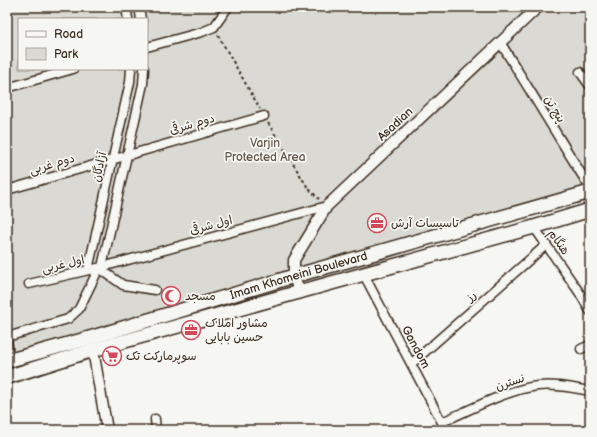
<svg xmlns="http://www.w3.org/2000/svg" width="597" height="437" font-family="'Balsamiq Sans','Playpen Sans Arabic',sans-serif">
<rect width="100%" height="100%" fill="#f6f6f2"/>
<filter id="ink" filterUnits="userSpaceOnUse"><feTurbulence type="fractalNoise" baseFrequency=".025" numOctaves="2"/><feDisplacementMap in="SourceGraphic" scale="8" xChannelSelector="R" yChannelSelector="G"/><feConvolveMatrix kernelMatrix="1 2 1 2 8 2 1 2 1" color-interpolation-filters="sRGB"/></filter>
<g filter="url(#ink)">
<path fill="#dad9d3" stroke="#8a8278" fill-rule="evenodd" d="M 7,7 L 590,7 L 590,190 L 7,386 ZM 19,19 L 147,19 L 147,69 L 19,69 Z"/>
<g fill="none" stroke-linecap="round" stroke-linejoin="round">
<defs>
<path id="minor" d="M 126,7 L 128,19
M 139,7 L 141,19
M 500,42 L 590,188
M 147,47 L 202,32 L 214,27 L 228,7
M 580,72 L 590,86
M 7,88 L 73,69
M 7,190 L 264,116
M 534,227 L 579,292 L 590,311
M 102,267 L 143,84 L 144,69
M 88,270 L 130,82 L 131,69
M 364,275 L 446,430
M 29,284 L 102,267 L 327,206
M 7,335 L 9,360
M 7,337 L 68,319 L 79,309 L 99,268 L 123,285 L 155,290
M 581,349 L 590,345
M 411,364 L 546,245
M 155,419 L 156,430
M 442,422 C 470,410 508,389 538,386 C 555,384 573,388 590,391"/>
<path id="tertiary" d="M 299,292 L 294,276 L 294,260 L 327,206 L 538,7
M 93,350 L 107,430"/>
<g id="primary">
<path id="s1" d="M 7,361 L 93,337 L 294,276 L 590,192"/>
<path d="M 7,377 L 93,350 L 299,292 L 534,227 L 590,210"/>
</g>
</defs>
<use href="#minor" stroke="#3b2a1e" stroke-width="11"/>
<use href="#tertiary" stroke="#3b2a1e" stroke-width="13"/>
<use href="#primary" stroke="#3b2a1e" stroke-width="16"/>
<path stroke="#3b2a1e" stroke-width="2" stroke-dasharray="3 3" stroke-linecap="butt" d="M 218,35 L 260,109
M 268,123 L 308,188 L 319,199"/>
<use href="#minor" stroke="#f6f6f2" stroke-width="8"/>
<use href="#tertiary" stroke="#f6f6f2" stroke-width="10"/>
<use href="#primary" stroke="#f6f6f2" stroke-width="13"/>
</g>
</g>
<defs>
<symbol id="office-ring" viewBox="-11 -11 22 22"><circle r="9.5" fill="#f6f6f2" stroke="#d1495b" stroke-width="1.5"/><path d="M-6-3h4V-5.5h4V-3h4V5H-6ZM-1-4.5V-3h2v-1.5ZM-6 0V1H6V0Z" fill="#d1495b"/></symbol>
<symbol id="mosque-ring" viewBox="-11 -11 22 22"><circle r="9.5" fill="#f6f6f2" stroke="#d1495b" stroke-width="1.5"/><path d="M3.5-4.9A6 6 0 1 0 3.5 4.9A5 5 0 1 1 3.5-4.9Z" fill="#d1495b"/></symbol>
<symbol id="supermarket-ring" viewBox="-11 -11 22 22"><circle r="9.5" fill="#f6f6f2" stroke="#d1495b" stroke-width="1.5"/><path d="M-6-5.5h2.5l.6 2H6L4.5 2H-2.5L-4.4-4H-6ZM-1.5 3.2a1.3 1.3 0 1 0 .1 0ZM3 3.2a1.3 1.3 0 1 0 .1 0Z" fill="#d1495b"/></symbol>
</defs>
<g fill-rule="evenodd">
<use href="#office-ring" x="366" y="212" width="22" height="22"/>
<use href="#mosque-ring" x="160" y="285" width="22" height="22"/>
<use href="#office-ring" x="180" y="319" width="22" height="22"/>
<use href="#supermarket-ring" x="101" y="345" width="22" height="22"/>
</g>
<g text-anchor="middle" stroke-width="3.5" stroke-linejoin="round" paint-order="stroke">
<g font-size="12" fill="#3b2a1e" stroke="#f6f6f2">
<text transform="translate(555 109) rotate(59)" y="4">پنج تن</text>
<text transform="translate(192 124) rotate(-16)" y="4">دوم شرقی</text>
<text transform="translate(395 124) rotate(-43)" y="4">Asadian</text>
<text transform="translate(52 164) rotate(-16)" y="4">دوم غربی</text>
<text transform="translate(99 167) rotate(-77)" y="4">آزادگان</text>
<text transform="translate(211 225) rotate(-15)" y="4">اول شرقی</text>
<text transform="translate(559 242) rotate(55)" y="4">هنگام</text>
<text transform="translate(63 264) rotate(-13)" y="4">اول غربی</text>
<text dy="4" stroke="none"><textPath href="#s1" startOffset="304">Imam Khomeini Boulevard</textPath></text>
<text transform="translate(471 296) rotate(-41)" y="4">رز</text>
<text transform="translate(416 347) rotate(62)" y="4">Gandom</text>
<text transform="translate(510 382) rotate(-18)" y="4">نسترن</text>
</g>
<g font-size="12" fill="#63564b" stroke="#f6f6f2">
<text x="265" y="147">Varjin<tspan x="265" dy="14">Protected Area</tspan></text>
</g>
<g font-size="12" fill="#3b2a1e" stroke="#f6f6f2" text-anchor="start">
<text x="391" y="227">تاسیسات آرش</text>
<text x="185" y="300">مسجد</text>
<text x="205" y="327">مشاور املاک<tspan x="205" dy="14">حسین بابایی</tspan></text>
<text x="126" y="360">سوپرمارکت تک</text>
</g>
</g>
<rect width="597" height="437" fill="none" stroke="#f6f6f2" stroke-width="24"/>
<rect x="12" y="12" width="573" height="413" fill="none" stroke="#3b2a1e" stroke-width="1.5" filter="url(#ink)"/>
<rect x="18" y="18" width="130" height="52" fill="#f6f6f2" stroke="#aba49d"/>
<rect x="26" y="31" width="20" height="6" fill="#f6f6f2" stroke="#aba49d"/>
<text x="54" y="38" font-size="12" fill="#3b2a1e">Road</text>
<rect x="26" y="48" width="20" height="12" fill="#dad9d3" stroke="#aba49d"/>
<text x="54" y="58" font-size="12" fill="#3b2a1e">Park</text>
</svg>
